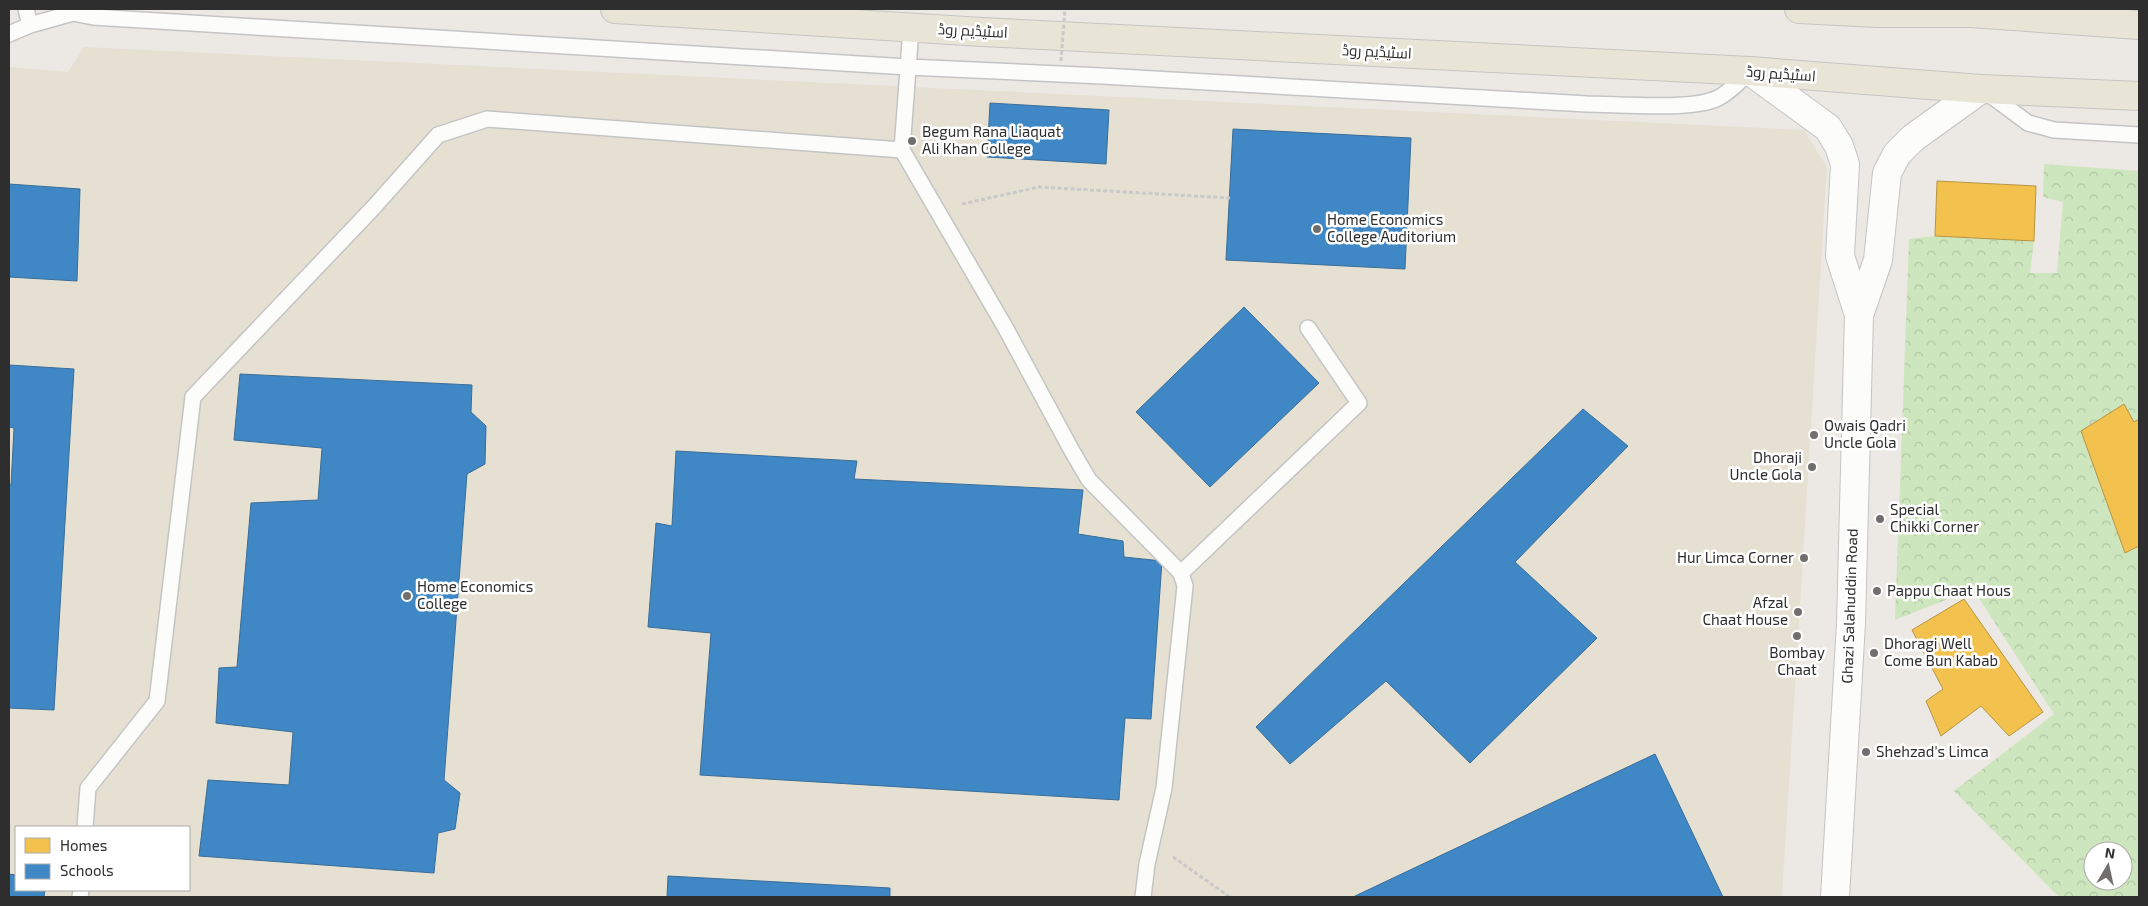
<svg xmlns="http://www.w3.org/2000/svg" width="2148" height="906" font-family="'Exo 2',Cairo,sans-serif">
<defs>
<pattern id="forest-crowns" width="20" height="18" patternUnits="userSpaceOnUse" patternTransform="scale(1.25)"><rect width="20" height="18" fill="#cee6be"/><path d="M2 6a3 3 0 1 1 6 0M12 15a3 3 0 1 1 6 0" fill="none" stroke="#b1c6a4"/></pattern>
</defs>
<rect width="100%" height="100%" fill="#ece8e4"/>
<path fill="#e6e0d3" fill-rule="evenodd" d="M 84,47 L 1804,130 L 1827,167 L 1782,897 L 9,897 L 9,67 L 68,72 ZM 16,827 L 189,827 L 189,890 L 16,890 Z"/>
<path fill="url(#forest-crowns)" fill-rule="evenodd" d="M 2044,164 L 2139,171 L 2139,419 L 2134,422 L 2124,404 L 2081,431 L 2125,552 L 2139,546 L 2139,897 L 2059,897 L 1954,791 L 2054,714 L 1973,589 L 1895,620 L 1909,239 L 1935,236 L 2034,241 L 2030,273 L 2057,273 L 2063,202 L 2043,197 ZM 2093,851 L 2123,851 L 2123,881 L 2093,881 Z"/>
<path fill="#f2c14e" stroke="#b79544" d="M 1937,181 L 2036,186 L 2034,241 L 1935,236 Z
M 2124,404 L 2134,422 L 2139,419 L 2139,546 L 2125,553 L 2081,431 Z
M 1964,599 L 2043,712 L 2009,736 L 1981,706 L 1941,736 L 1926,701 L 1943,689 L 1912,630 Z"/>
<path fill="#3f88c5" stroke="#3a6d98" d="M 990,103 L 1109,110 L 1106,164 L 987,157 Z
M 1233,129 L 1411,138 L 1405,269 L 1226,260 Z
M 9,184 L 80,189 L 77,281 L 9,277 Z
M 1244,307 L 1319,383 L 1210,487 L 1136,412 Z
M 9,365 L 74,369 L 54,710 L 9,708 L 9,485 L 11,485 L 14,428 L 9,427 Z
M 240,374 L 472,385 L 471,412 L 486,426 L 485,464 L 467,474 L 444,780 L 460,793 L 455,829 L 438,833 L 434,873 L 199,856 L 208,780 L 289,785 L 293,732 L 216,723 L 219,668 L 237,667 L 251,503 L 318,500 L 322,448 L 234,440 Z
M 1583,409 L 1628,446 L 1515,562 L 1597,638 L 1470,763 L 1386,681 L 1290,764 L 1256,727 Z
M 676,451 L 857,461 L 854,479 L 1083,490 L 1078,534 L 1123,541 L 1124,557 L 1162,561 L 1151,719 L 1125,718 L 1119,800 L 700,775 L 711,633 L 648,627 L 656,523 L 672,526 Z
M 1655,754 L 1723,897 L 1353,897 Z
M 9,874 L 16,875 L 16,890 L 45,890 L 44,897 L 9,897 Z
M 668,876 L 890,888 L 890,897 L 667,897 Z"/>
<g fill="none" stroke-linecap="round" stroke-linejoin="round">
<defs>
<path id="service" d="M 26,9 L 30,25
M 9,34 L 30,25 L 73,13 L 93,17 L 908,67 L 1102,76 L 1587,104 C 1617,104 1693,111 1718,98 C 1730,92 1740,81 1750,71
M 1985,91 L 2028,123 L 2054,130 L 2139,135
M 902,150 L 1005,327 L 1072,451 L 1089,480 L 1181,573 L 1185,586 L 1164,788 L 1147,864 L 1143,897
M 1181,573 L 1359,403 L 1308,328
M 85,827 L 88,788 L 157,701 L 193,397 L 373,208 L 438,135 L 487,119 L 902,150 L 911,28
M 80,897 L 81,890"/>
<path id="secondary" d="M 1750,71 L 1828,128 L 1839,146 L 1845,164 L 1840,256 L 1859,315
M 1835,897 L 1851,623 L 1859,315 L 1878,260 L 1887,173 L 1897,154 L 1913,138 L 1981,89"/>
<path id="primary" d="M 615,9 L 982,32 L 1750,71 L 1981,89 L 2139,96
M 1799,9 L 1877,13 L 1971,13 L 2139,25"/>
</defs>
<use href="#service" stroke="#c5c4c5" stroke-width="18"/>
<use href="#secondary" stroke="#c5c4c5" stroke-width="30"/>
<use href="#primary" stroke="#c6c5c4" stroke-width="30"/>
<path stroke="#c9c9c8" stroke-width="3" stroke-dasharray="4 2.5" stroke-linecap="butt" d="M 962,204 L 1039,187 L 1230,198
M 1173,857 L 1230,897"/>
<use href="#service" stroke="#fcfcfb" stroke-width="15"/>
<use href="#secondary" stroke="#fcfcfb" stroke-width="28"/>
<use href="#primary" stroke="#e8e4d6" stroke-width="28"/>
<path stroke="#c9c9c8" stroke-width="3" stroke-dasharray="4 2.5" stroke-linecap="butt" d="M 1061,61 L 1065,9"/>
</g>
<g fill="#706f6e" stroke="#fff" stroke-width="2">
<circle cx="912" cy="141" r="5"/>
<circle cx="1317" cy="229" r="5"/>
<circle cx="1814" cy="435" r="5"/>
<circle cx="1812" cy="467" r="5"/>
<circle cx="1880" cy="519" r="5"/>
<circle cx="1804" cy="558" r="5"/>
<circle cx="1877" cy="591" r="5"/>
<circle cx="407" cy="596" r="5"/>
<circle cx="1798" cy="612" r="5"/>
<circle cx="1797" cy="636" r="5"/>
<circle cx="1874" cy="653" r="5"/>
<circle cx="1866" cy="752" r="5"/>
</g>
<g text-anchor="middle" stroke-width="5" stroke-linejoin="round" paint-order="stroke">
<g font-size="15" fill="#2e2e2e" stroke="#fff">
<text transform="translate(973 31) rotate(3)" y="5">اسٹیڈیم روڈ</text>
<text transform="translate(1377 52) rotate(3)" y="5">اسٹیڈیم روڈ</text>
<text transform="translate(1781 74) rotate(4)" y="5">اسٹیڈیم روڈ</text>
<text transform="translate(1850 606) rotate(-88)" y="5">Ghazi Salahuddin Road</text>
</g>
<g font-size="15" fill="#2e2e2e" stroke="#fff" text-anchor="start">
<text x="922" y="137">Begum Rana Liaquat<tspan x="922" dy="17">Ali Khan College</tspan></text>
<text x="1327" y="225">Home Economics<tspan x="1327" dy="17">College Auditorium</tspan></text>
<text x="1824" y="431">Owais Qadri<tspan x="1824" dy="17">Uncle Gola</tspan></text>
<text x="1802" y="463" text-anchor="end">Dhoraji<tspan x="1802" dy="17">Uncle Gola</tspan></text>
<text x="1890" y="515">Special<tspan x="1890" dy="17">Chikki Corner</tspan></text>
<text x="1794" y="563" text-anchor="end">Hur Limca Corner</text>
<text x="417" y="592">Home Economics<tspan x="417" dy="17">College</tspan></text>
<text x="1887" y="596">Pappu Chaat Hous</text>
<text x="1788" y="608" text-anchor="end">Afzal<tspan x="1788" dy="17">Chaat House</tspan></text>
<text x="1884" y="649">Dhoragi Well<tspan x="1884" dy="17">Come Bun Kabab</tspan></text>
<text x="1797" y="658" text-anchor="middle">Bombay<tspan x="1797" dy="17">Chaat</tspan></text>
<text x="1876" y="757">Shehzad's Limca</text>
</g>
</g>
<rect width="2148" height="906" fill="none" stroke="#2e2e2e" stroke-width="20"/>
<rect x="15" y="826" width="175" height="65" fill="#ffffff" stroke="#ababab"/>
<rect x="25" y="838" width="25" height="15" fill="#f2c14e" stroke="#ababab"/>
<text x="60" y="851" font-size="15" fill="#2e2e2e">Homes</text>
<rect x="25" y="864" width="25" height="15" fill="#3f88c5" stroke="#ababab"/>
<text x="60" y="876" font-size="15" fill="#2e2e2e">Schools</text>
<g transform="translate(2108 866) rotate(9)"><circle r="24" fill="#ffffff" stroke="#ababab"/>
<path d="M0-4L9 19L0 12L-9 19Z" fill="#706f6e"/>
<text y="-8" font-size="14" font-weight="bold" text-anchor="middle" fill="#2e2e2e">N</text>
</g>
</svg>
